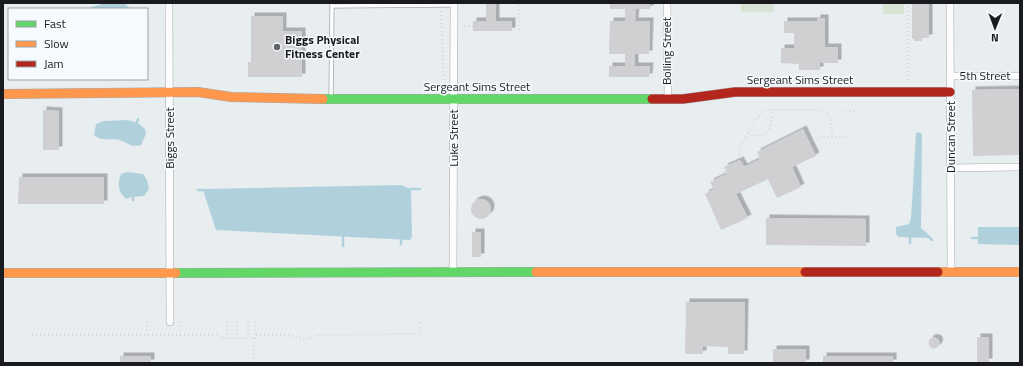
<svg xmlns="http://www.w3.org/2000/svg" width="1023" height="366" font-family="'Titillium Web',sans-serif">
<defs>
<filter id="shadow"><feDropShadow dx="3.5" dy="-3.5" stdDeviation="0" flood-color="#0004"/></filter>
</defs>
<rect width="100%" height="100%" fill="#e8edf0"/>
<path fill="#d8e2d5" d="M 741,3 L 774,3 L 774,12 L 741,12 Z
M 883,3 L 904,3 L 904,14 L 883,14 Z"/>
<path fill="#b0d1dc" d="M 105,3 L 124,3 L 131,9 L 90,9 L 91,7 Z
M 128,120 L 138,123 L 145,129 L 146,134 L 141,145 C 131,148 127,142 119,140 C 110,138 102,142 94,135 L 96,124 L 104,121 Z
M 917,132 L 922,134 L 921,228 L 930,236 L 928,238 L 899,237 L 896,234 L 896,227 L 909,224 L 911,219 L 916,134 Z
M 127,172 L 143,174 L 147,180 L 149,189 L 144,196 L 131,197 L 126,199 C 118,191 117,185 121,174 Z
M 401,185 L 411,189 L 412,237 L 410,240 L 216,230 L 203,190 L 204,189 Z
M 978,227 L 1020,227 L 1020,245 L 978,244 Z"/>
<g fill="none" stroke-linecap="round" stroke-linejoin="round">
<path stroke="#b0d1dc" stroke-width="2.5" d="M 137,122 L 138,119
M 411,189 L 420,189
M 198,190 L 203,190
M 133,200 L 133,197
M 343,236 L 343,246
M 910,237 L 910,243
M 929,237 L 932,240
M 972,238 L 978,238
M 401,239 L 401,244"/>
</g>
<path fill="#d0d0d3" filter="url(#shadow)" d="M 486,3 L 496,3 L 496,21 L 512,21 L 512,31 L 473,31 L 473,21 L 486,21 Z
M 610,3 L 650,3 L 650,9 L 636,9 L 635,21 L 650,21 L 649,54 L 635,54 L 635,66 L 650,66 L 649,77 L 609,77 L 609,66 L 625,66 L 625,54 L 609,54 L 610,21 L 625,21 L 625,9 L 610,9 Z
M 912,3 L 929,3 L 929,38 L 922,38 L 922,41 L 914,41 L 914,39 L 912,39 Z
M 251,16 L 283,16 L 283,31 L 302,31 L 302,77 L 248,77 L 248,62 L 251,62 Z
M 817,18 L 825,18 L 825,47 L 838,47 L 838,63 L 820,63 L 820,70 L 799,70 L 799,64 L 781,63 L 781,48 L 794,48 L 794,33 L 784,33 L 784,21 L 817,21 Z
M 1020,89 L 1020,155 L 973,156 L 972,90 Z
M 43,110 L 59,111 L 59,150 L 43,150 Z
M 803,129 L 816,156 L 792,167 L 801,187 L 777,198 L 768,179 L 736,194 L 748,218 L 721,230 L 705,194 L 714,189 L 710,182 L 727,174 L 724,167 L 740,160 L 744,167 L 760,159 L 757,152 Z
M 19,177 L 104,177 L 104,204 L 18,204 Z
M471 209a10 10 0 1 1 20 0a10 10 0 1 1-20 0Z
M 766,218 L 866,219 L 866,246 L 766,245 Z
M 472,232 L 481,232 L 481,257 L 472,257 Z
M 686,302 L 745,302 L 744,354 L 728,354 L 728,347 L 703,346 L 703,354 L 685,354 Z
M 977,337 L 989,337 L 989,362 L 977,362 Z
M928.5 343a5.5 5.5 0 1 1 11 0a5.5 5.5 0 1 1-11 0Z
M 773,349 L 806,349 L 806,363 L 773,363 Z
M 120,356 L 151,356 L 151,363 L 120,363 Z
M 823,356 L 893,356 L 893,363 L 823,363 Z"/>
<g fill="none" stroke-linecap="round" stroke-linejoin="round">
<defs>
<path id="lane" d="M 332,3 L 332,6 L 454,5
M 331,99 L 332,6"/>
<path id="street" d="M 169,3 L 170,322
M 667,3 L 668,99
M 950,3 L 951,272
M 950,76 L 1020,76
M 951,168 L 1020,167
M 453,273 L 454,3"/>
<path id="fast" d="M 323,99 L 652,99
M 176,273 L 536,272"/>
<path id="slow" d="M 3,94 L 198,92 L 231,97 L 323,99
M 536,272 L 805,272
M 938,272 L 1020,272
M 3,273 L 176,273"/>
<path id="jam" d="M 652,99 L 683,99 L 735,92 L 950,92
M 805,272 L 938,272"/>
</defs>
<use href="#lane" stroke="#a4a8aa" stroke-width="5"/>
<use href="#street" stroke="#a4a8aa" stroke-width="8"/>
<use href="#fast" stroke="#a4a8aa" stroke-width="10"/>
<use href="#slow" stroke="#a4a8aa" stroke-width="10"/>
<use href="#jam" stroke="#a4a8aa" stroke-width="10"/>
<path stroke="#d0d2d3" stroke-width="1.5" stroke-dasharray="1 3" stroke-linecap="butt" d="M 466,3 L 472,3
M 908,3 L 908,83
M 441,11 L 444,91
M 464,26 L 473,26
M 519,30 L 519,3
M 845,111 L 857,111
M 748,133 C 768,143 772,125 772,110
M 809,143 L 821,137 L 845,137
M 745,166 L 739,153 L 739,149 L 755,121 L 765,110 L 822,110 C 834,116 831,125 832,137
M 722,168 L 726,175
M 147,322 L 147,335
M 227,322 L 227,338
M 237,322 L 237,338
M 248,322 L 248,338
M 32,335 L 218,335 L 223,338 L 256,338 L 255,322
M 180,335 L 180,322
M 256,335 L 289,335 L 305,340 L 318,335 L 420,334 L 420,321
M 254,338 L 254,362
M 222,363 L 254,362
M 983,363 L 983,362"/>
<use href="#lane" stroke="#fcfcfd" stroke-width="3.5"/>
<use href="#street" stroke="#fcfcfd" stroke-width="7"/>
<use href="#fast" stroke="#63d668" stroke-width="9"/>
<use href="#slow" stroke="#ff974d" stroke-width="9"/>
<use href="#jam" stroke="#b3261e" stroke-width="9"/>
</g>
<circle fill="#616468" stroke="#f5fafe" stroke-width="1.5" cx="277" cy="47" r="4"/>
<g text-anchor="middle" stroke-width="3" stroke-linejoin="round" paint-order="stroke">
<g font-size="12" font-weight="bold" fill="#191b1e" stroke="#f5fafe" text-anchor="start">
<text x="285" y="44">Biggs Physical<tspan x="285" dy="14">Fitness Center</tspan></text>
</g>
<g font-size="12" fill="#191b1e" stroke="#f5fafe">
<text transform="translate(667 51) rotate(-90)" y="4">Bolling Street</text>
<text x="985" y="80">5th Street</text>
<text x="800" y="84">Sergeant Sims Street</text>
<text x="477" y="91">Sergeant Sims Street</text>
<text transform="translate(951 137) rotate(-90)" y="4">Duncan Street</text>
<text transform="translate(170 138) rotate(-90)" y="4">Biggs Street</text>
<text transform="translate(454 138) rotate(-90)" y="4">Luke Street</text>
</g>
</g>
<rect width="1023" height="366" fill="none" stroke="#191b1e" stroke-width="8"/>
<rect x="8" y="8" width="140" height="72" fill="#f5fafe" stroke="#9da1a4"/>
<rect x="16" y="21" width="20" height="6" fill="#63d668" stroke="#9da1a4"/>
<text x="44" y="28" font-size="12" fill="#191b1e">Fast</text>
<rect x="16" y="41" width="20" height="6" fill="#ff974d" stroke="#9da1a4"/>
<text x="44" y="48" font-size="12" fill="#191b1e">Slow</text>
<rect x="16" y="61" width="20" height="6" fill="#b3261e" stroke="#9da1a4"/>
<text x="44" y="68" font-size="12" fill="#191b1e">Jam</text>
<g transform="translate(995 28) rotate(181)" stroke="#f5fafe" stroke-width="3" paint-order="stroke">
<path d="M0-3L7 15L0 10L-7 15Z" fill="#191b1e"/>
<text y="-6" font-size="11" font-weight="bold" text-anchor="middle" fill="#191b1e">N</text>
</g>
</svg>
